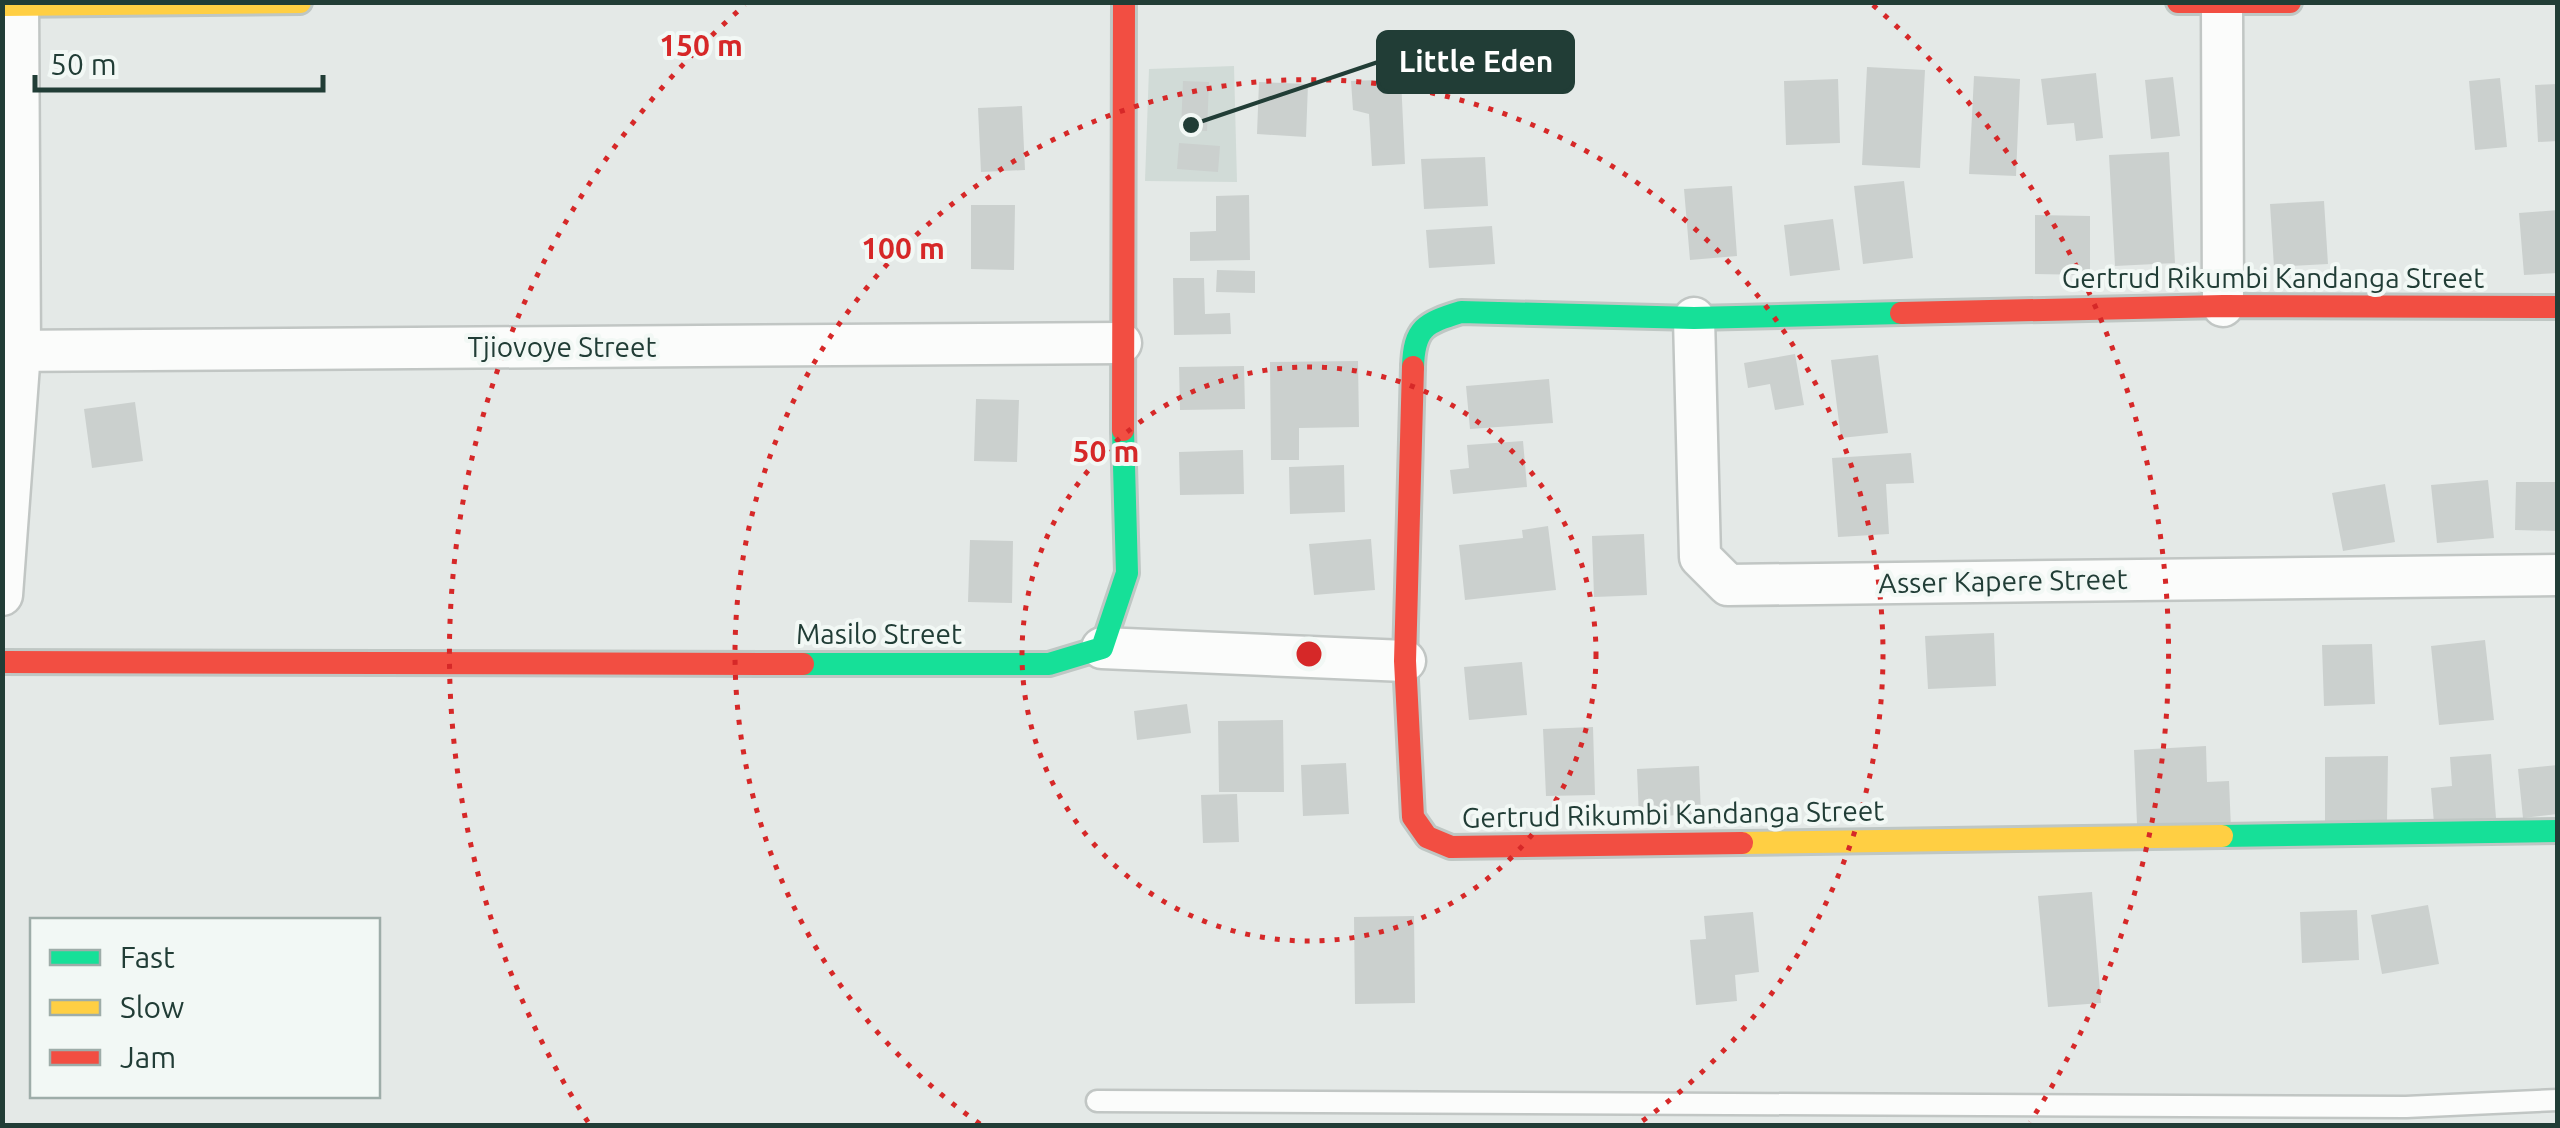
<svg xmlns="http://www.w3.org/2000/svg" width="2560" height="1128" font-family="Ubuntu,sans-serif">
<rect width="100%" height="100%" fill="#e4e9e7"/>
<path fill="#d1dbd7" d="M 1234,66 L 1237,182 L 1145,181 L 1149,69 Z"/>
<path fill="#cbd0ce" d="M 1867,67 L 1925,70 L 1920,168 L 1862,165 Z
M 2096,73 L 2103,138 L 2076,141 L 2074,123 L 2047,125 L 2041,79 Z
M 1974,76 L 2020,79 L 2016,176 L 1969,174 Z
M 2173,77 L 2180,136 L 2151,139 L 2145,80 Z
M 2500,78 L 2507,147 L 2475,150 L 2469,81 Z
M 1401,79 L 1405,164 L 1372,166 L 1369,114 L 1353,110 L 1351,81 Z
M 1838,79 L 1840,143 L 1786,145 L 1784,81 Z
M 1183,81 L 1209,82 L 1207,131 L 1181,130 Z
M 1259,82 L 1308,84 L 1306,137 L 1257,134 Z
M 2558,84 L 2558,141 L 2538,142 L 2535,85 Z
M 1022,106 L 1025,170 L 981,172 L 978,108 Z
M 1179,143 L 1220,146 L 1218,172 L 1177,169 Z
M 2169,152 L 2175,263 L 2115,266 L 2109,155 Z
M 1485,157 L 1488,206 L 1424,209 L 1421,159 Z
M 1904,181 L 1913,258 L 1863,264 L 1854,186 Z
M 1732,186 L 1737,256 L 1690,260 L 1684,189 Z
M 1249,195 L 1250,260 L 1190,261 L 1190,232 L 1216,231 L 1216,196 Z
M 2324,201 L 2328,264 L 2274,267 L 2270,204 Z
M 971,205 L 1015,205 L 1014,270 L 971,269 Z
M 2558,210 L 2558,273 L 2524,275 L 2519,213 Z
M 2035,215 L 2090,216 L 2090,275 L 2035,274 Z
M 1833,219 L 1840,270 L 1790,276 L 1784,225 Z
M 1492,226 L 1495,264 L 1429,268 L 1426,230 Z
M 1217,270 L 1255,271 L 1255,293 L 1216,292 Z
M 1173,278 L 1204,278 L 1205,314 L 1230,313 L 1231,334 L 1174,335 Z
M 1795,354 L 1804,405 L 1775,410 L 1770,384 L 1748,388 L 1744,363 Z
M 1878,355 L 1888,433 L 1841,438 L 1831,360 Z
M 1358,361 L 1359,427 L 1299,428 L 1299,460 L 1271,460 L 1270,362 Z
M 1244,366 L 1245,409 L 1180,410 L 1179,367 Z
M 1549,379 L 1553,423 L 1470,429 L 1466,386 Z
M 976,399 L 1019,400 L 1017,462 L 974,461 Z
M 135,402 L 143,461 L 92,468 L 84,409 Z
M 1523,441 L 1527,487 L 1453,494 L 1450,470 L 1469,468 L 1467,445 Z
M 1243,450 L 1244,494 L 1180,495 L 1179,452 Z
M 1911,453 L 1914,483 L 1886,484 L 1889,534 L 1838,537 L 1832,458 Z
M 1344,465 L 1345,512 L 1290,514 L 1289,467 Z
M 2488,480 L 2494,538 L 2437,543 L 2431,485 Z
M 2516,482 L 2558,482 L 2558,531 L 2515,530 Z
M 2385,484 L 2395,542 L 2343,551 L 2332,493 Z
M 1548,526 L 1556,590 L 1465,600 L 1459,545 L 1523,538 L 1522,530 Z
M 1644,534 L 1647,595 L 1594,597 L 1592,536 Z
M 1371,539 L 1375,590 L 1314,595 L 1309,544 Z
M 970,540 L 1013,541 L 1012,603 L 968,602 Z
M 1994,633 L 1996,686 L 1928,689 L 1925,636 Z
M 2485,640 L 2494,720 L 2439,725 L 2431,646 Z
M 2372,644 L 2375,704 L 2324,706 L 2322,645 Z
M 1522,662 L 1527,715 L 1469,720 L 1464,667 Z
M 1187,704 L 1191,733 L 1137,740 L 1134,711 Z
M 1283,720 L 1284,792 L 1219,792 L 1218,721 Z
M 1593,727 L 1595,795 L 1546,796 L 1543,729 Z
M 2206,746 L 2207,782 L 2229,781 L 2231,829 L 2137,824 L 2134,750 Z
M 2491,754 L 2496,818 L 2434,823 L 2431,788 L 2452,786 L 2450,757 Z
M 2388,756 L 2387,821 L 2325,821 L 2325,757 Z
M 1346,763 L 1349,814 L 1303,816 L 1301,765 Z
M 2558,765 L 2558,814 L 2523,818 L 2518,769 Z
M 1699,766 L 1701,814 L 1639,817 L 1637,769 Z
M 1237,794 L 1239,842 L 1203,843 L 1201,795 Z
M 2092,892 L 2101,1003 L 2048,1007 L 2038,896 Z
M 2428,905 L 2439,964 L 2382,974 L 2371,915 Z
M 2357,910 L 2359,960 L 2302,963 L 2300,912 Z
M 1753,912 L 1759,972 L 1735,975 L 1737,1001 L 1696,1005 L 1690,940 L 1706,939 L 1704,916 Z
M 1414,916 L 1415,1003 L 1355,1004 L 1354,917 Z"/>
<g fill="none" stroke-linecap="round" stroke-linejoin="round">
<defs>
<path id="lane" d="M 1097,1101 L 2406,1107 L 2558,1100"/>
<path id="street" d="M 2222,4 L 2223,306
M 1694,318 L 1700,557 L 1728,585 L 2558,575
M 2,351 L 1121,343
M 2,595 L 20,351 L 18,2
M 1102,648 L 1405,661"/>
<path id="fast" d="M 1413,367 C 1414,328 1425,323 1461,312 L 1694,318 L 1901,313
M 803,664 L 1049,664 L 1102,648 L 1127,573 L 1123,430
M 2222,836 L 2558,831"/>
<path id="slow" d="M 2,5 L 300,2
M 1742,843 L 2222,836"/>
<path id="jam" d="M 2178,2 L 2290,2
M 1901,313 L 2223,306 L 2558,307
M 1413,367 L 1405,661 L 1413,817 L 1427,837 L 1451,847 L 1742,843
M 1123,430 L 1124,2
M 2,662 L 803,664"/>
</defs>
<use href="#lane" stroke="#c1c6c4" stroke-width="25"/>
<use href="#street" stroke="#c1c6c4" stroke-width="45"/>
<use href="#fast" stroke="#bfc7c4" stroke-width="28"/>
<use href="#slow" stroke="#bfc7c4" stroke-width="28"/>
<use href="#jam" stroke="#bfc7c4" stroke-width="28"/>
<use href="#lane" stroke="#fbfcfb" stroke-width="20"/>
<use href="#street" stroke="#fbfcfb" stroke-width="40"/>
<use href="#fast" stroke="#16e098" stroke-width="22"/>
<use href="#slow" stroke="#ffcf43" stroke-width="22"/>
<use href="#jam" stroke="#f24e42" stroke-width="22"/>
</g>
<g fill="none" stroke="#d62828" stroke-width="5" stroke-dasharray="5 10">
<circle cx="1309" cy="654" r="287"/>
<path d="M980 1124A574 574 0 1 1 1638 1124"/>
<path d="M588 1122A860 860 0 0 1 745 5M1873 5A860 860 0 0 1 2030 1122"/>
</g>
<g text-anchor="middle" stroke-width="8" stroke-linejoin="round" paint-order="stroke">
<g font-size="28" fill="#213d36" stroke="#f2f8f5">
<text x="2273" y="288">Gertrud Rikumbi Kandanga Street</text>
<text x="562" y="357">Tjiovoye Street</text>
<text transform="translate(2003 581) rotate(-1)" y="10">Asser Kapere Street</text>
<text x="879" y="644">Masilo Street</text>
<text transform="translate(1673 814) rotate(-1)" y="10">Gertrud Rikumbi Kandanga Street</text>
</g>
</g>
<circle cx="1309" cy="654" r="15" fill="#d62828" stroke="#f2f8f5" stroke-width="5"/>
<g font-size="30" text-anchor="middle" font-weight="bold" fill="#d62828" stroke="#f2f8f5" stroke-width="8" stroke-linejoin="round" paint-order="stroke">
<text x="701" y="56">150 m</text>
<text x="903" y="259">100 m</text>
<text x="1106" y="462">50 m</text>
</g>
<path fill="none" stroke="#213d36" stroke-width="4" d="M1191 125L1378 62"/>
<circle fill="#213d36" stroke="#f2f8f5" stroke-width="4" cx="1191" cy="125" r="10"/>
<rect fill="#213d36" stroke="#213d36" stroke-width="4" x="1378" y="32" width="195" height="60" rx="10"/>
<g font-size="30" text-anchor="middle" font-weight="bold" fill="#fff">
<text x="1476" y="72">Little Eden</text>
</g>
<rect width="2560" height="1128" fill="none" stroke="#213d36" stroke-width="10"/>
<rect x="30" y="918" width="350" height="180" fill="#f2f8f5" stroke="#9eada9" stroke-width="2.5"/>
<rect x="50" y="950" width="50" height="15" fill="#16e098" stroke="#9eada9" stroke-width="2.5"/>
<text x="120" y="968" font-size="30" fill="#213d36">Fast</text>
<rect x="50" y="1000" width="50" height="15" fill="#ffcf43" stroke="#9eada9" stroke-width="2.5"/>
<text x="120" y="1018" font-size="30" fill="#213d36">Slow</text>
<rect x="50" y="1050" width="50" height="15" fill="#f24e42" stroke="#9eada9" stroke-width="2.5"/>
<text x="120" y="1068" font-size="30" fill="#213d36">Jam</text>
<path d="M35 75v15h288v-15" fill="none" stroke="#213d36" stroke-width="5"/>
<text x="50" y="75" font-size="30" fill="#213d36" stroke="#f2f8f5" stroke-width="8" paint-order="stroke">50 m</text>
</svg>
